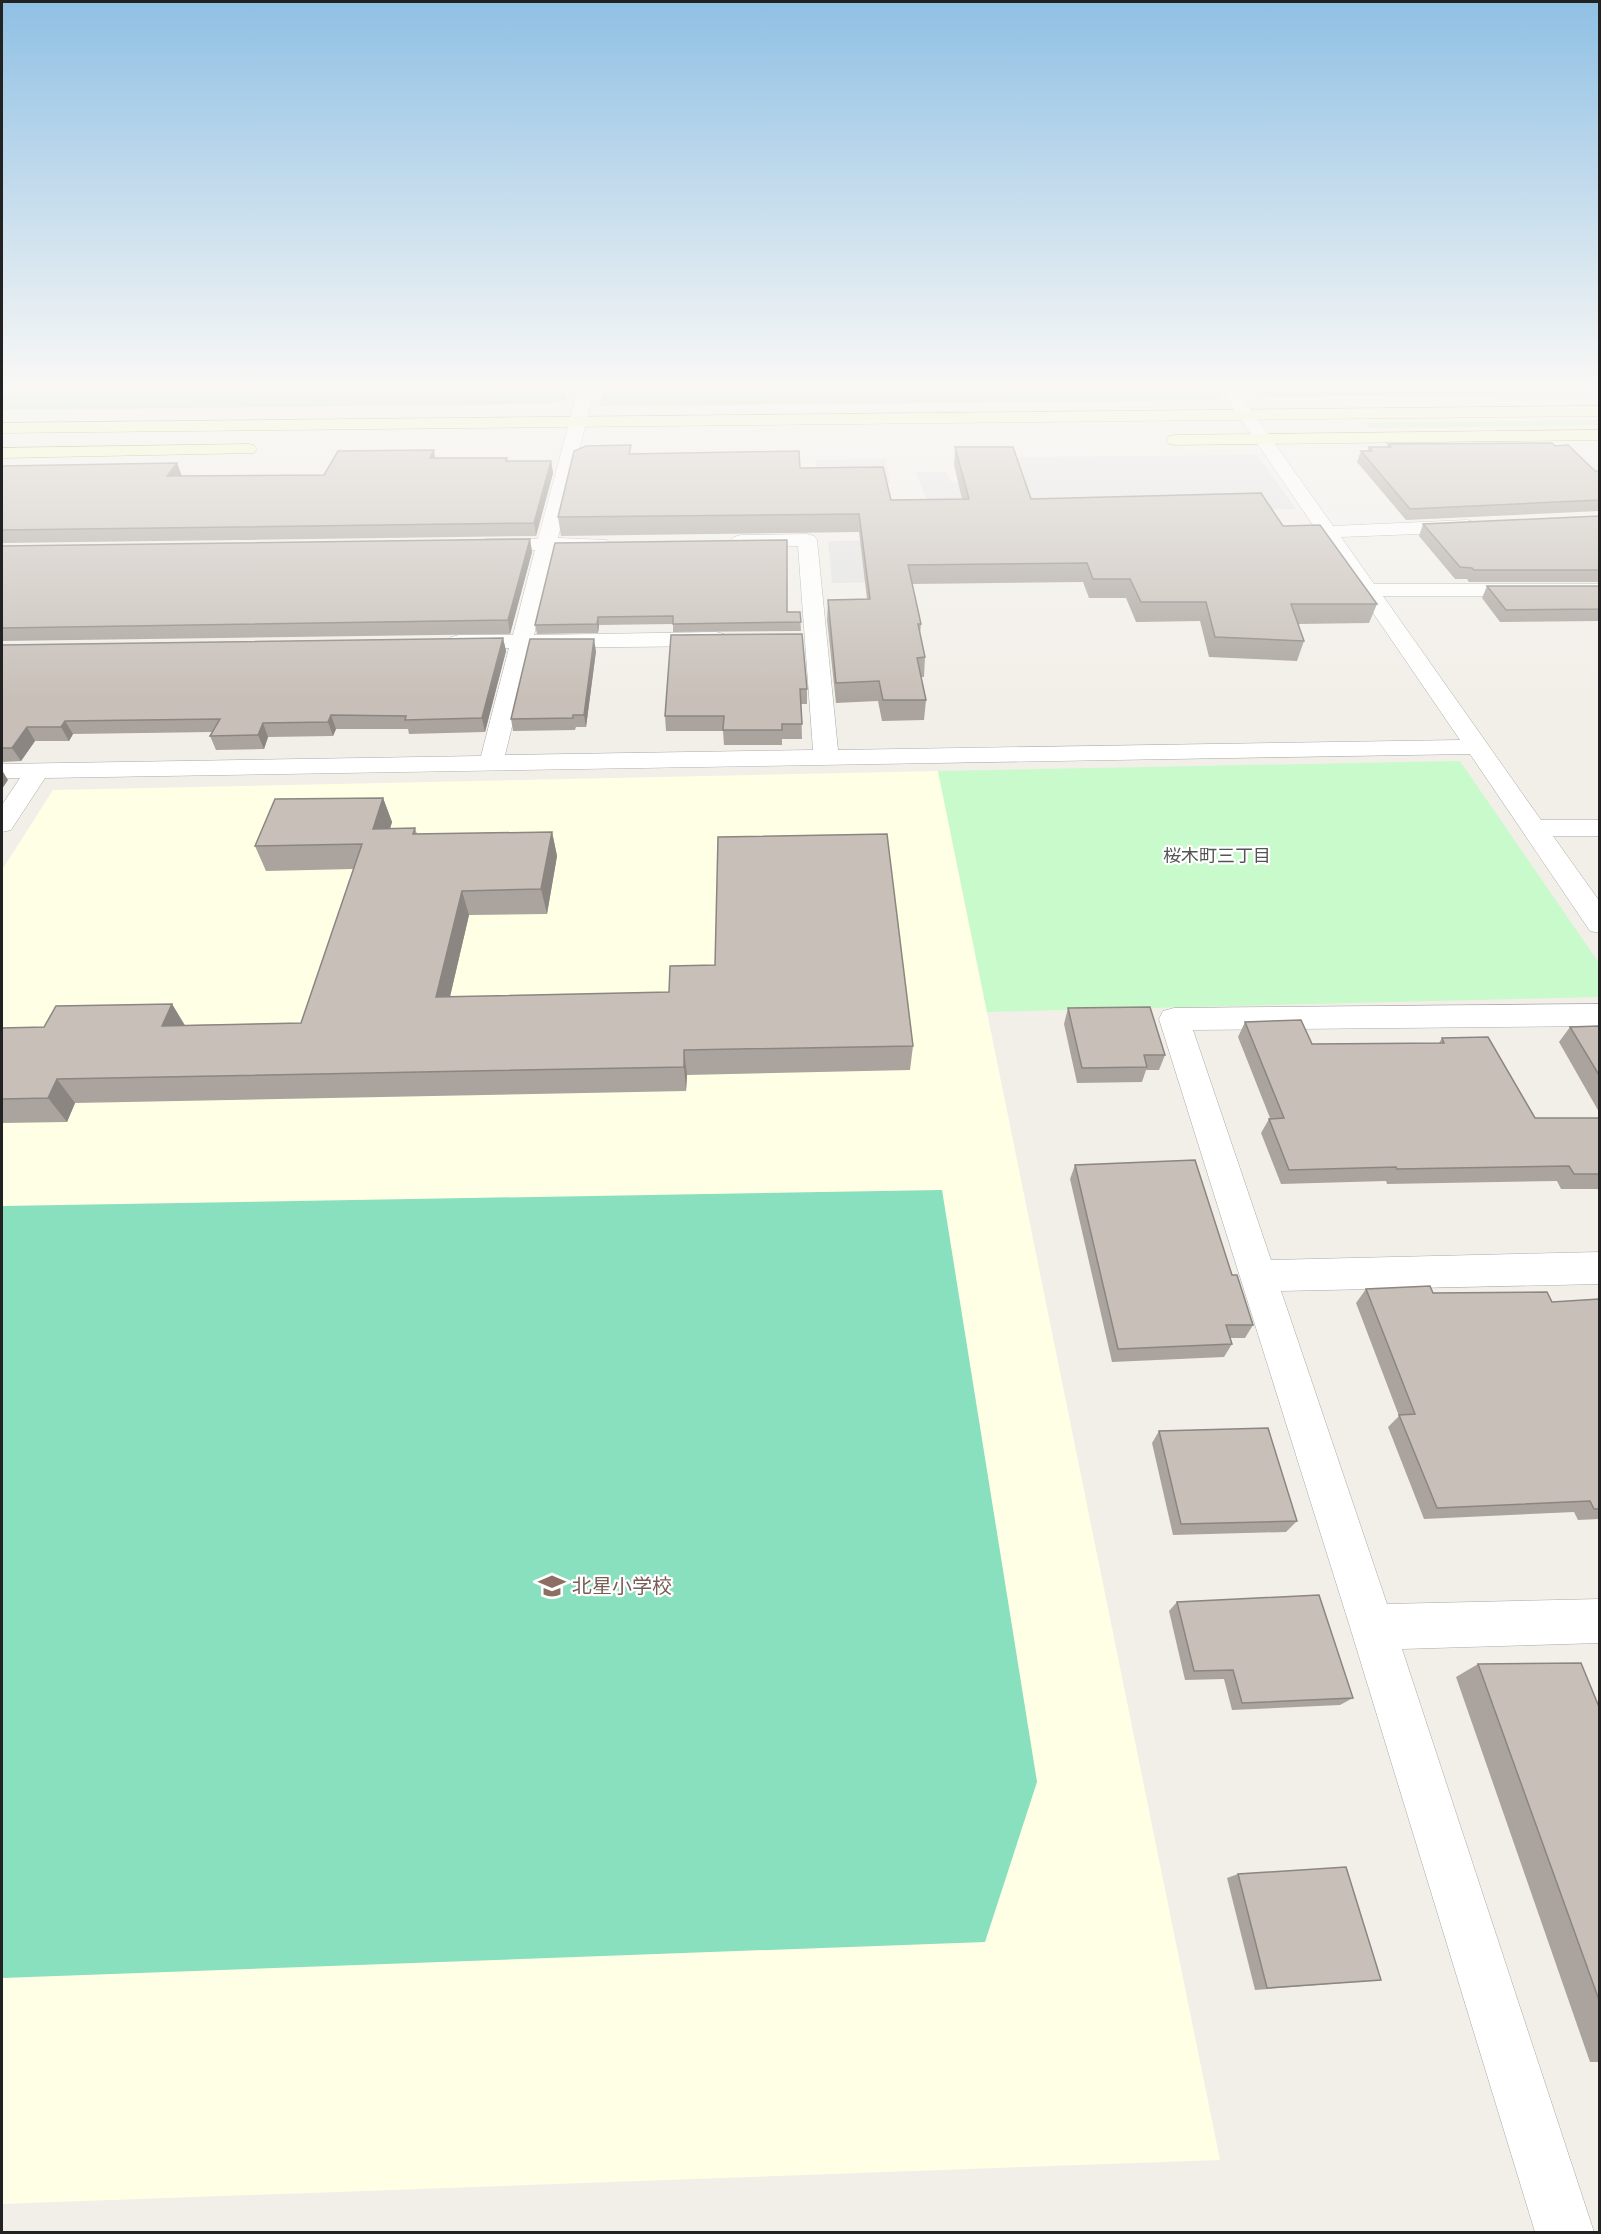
<svg xmlns="http://www.w3.org/2000/svg" width="1601" height="2234" font-family="Roboto,'Noto Sans JP',sans-serif">
<rect width="100%" height="100%" fill="#f2efe9"/>
<path fill="#ffffe5" d="M 938,771 L 1220,2160 L 2,2204 L 2,870 L 53,790 Z"/>
<path fill="#cdebb0" d="M 1599,420 L 1599,425 L 1369,428 L 1364,423 Z"/>
<path fill="#add19e" d="M 2,389 L 567,389 L 565,400 L 547,404 L 2,410 Z
M 604,389 L 1210,389 L 1219,400 L 600,406 Z
M 1251,389 L 1599,389 L 1600,394 L 1272,397 L 1255,394 Z"/>
<path fill="#c8facc" d="M 1460,761 L 1599,963 L 1599,997 L 987,1012 L 938,771 Z"/>
<path fill="#88e0be" d="M 942,1190 L 1037,1782 L 985,1942 L 2,1978 L 2,1206 Z"/>
<path fill="#e2e2e2" d="M 1257,455 L 1296,509 L 955,512 L 928,504 L 916,472 L 946,472 L 952,483 L 1024,481 L 1017,457 Z
M 885,459 L 890,483 L 818,484 L 816,460 Z
M 900,540 L 908,582 L 832,583 L 828,541 Z"/>
<g fill="none" stroke-linecap="round" stroke-linejoin="round">
<defs>
<path id="minor" d="M 578,389 L 594,389 L 558,538 L 607,540 L 610,544 L 607,548 L 600,550 L 555,550 L 534,635 L 716,632 L 724,634 L 727,639 L 724,644 L 716,646 L 531,648 L 505,755 L 813,750 L 798,546 L 734,545 L 731,541 L 734,537 L 741,535 L 807,534 L 814,536 L 817,540 L 838,750 L 1460,740 L 1220,389 L 1236,389 L 1333,526 L 1467,520 L 1474,522 L 1477,526 L 1474,530 L 1467,532 L 1341,537 L 1374,584 L 1600,584 L 1600,596 L 1383,596 L 1541,820 L 1600,820 L 1600,836 L 1553,836 L 1600,902 L 1600,933 L 1590,931 L 1470,754 L 45,778 L 11,830 L 2,832 L 2,805 L 20,778 L 2,778 L 2,764 L 481,756 L 509,648 L 459,649 L 451,647 L 448,642 L 451,637 L 459,635 L 513,635 L 535,550 L 487,551 L 480,549 L 477,545 L 480,541 L 487,539 L 538,539 Z
M 1600,1004 L 1600,1026 L 1193,1030 L 1271,1260 L 1600,1252 L 1600,1284 L 1281,1291 L 1387,1604 L 1600,1599 L 1600,1643 L 1402,1649 L 1594,2232 L 1535,2232 L 1350,1627 L 1159,1019 L 1163,1011 L 1174,1008 Z"/>
<path id="secondary" d="M 1600,406 L 1600,416 L 2,433 L 2,423 Z
M 1600,430 L 1600,440 L 1175,445 L 1169,444 L 1166,440 L 1169,436 L 1175,435 Z
M 248,444 L 254,445 L 257,449 L 254,453 L 2,458 L 2,448 Z"/>
</defs>
<use href="#minor" stroke="#a9a9a9" stroke-width="1"/>
<use href="#secondary" stroke="#707d05" stroke-width="1"/>
<use href="#minor" fill="#fff" fill-rule="evenodd"/>
<use href="#secondary" fill="#f7fabf" fill-rule="evenodd"/>
</g>
<path fill="#aba49e" d="M 1388,444 L 1555,446 L 1595,471 L 1599,471 L 1599,511 L 1406,520 L 1357,462 L 1361,451 L 1367,451 L 1369,447 L 1387,447 Z
M 955,447 L 1031,499 L 1283,526 L 1377,604 L 1369,623 L 1298,624 L 1304,641 L 1297,661 L 1209,657 L 1200,621 L 1136,622 L 1126,598 L 1089,598 L 1083,582 L 912,584 L 921,624 L 920,634 L 925,657 L 924,677 L 921,677 L 926,700 L 924,720 L 882,721 L 878,701 L 836,703 L 827,620 L 828,600 L 867,599 L 859,532 L 561,536 L 558,517 L 632,454 L 800,468 L 891,500 L 962,499 L 954,465 Z
M 435,458 L 507,461 L 551,461 L 553,473 L 536,536 L 2,543 L 2,466 L 182,476 L 324,475 Z
M 1599,516 L 1599,582 L 1469,582 L 1467,579 L 1455,579 L 1419,536 L 1423,524 Z
M 530,539 L 532,552 L 510,634 L 2,641 L 2,546 Z
M 555,543 L 787,612 L 800,612 L 801,631 L 673,632 L 673,624 L 599,625 L 598,633 L 537,634 L 535,625 Z
M 1487,586 L 1599,586 L 1599,621 L 1500,622 L 1482,598 Z
M 671,635 L 807,689 L 807,704 L 801,704 L 802,739 L 782,739 L 782,745 L 724,745 L 723,731 L 666,731 L 665,716 Z
M 503,638 L 506,651 L 485,732 L 409,734 L 408,729 L 336,729 L 333,736 L 268,737 L 264,749 L 216,750 L 210,736 L 212,732 L 73,734 L 69,741 L 35,741 L 21,761 L 2,762 L 2,645 Z
M 596,651 L 586,727 L 576,727 L 575,730 L 513,731 L 511,719 Z
M 383,798 L 392,822 L 390,829 L 415,828 L 417,834 L 552,832 L 557,856 L 547,914 L 469,915 L 450,997 L 913,1046 L 910,1070 L 687,1075 L 686,1091 L 75,1103 L 67,1122 L 2,1123 L 2,1028 L 44,1027 L 172,1004 L 185,1025 L 301,1023 L 354,869 L 266,871 L 255,846 Z
M 1068,1008 L 1165,1055 L 1159,1070 L 1146,1070 L 1142,1082 L 1077,1083 L 1064,1024 Z
M 1245,1022 L 1312,1044 L 1439,1043 L 1442,1038 L 1535,1118 L 1599,1118 L 1599,1189 L 1561,1189 L 1557,1181 L 1387,1184 L 1386,1181 L 1281,1184 L 1261,1133 L 1269,1119 L 1270,1118 L 1238,1037 Z
M 1599,1026 L 1599,1112 L 1559,1042 L 1570,1027 Z
M 1075,1165 L 1232,1275 L 1253,1325 L 1245,1338 L 1230,1338 L 1232,1344 L 1224,1357 L 1112,1362 L 1070,1179 Z
M 1366,1289 L 1433,1293 L 1552,1302 L 1599,1299 L 1599,1519 L 1578,1520 L 1574,1512 L 1424,1519 L 1388,1427 L 1399,1416 L 1356,1303 Z
M 1159,1431 L 1297,1521 L 1286,1532 L 1173,1535 L 1152,1443 Z
M 1177,1602 L 1353,1698 L 1340,1705 L 1232,1710 L 1224,1679 L 1185,1680 L 1169,1611 Z
M 1478,1664 L 1599,1707 L 1599,2062 L 1590,2062 L 1456,1677 Z
M 1238,1874 L 1381,1980 L 1255,1990 L 1227,1878 Z"/>
<path fill="#8b8681" d="M 434,450 L 436,463 L 430,458 Z
M 551,461 L 553,473 L 536,536 L 534,523 Z
M 177,463 L 182,476 L 167,476 Z
M 530,539 L 532,552 L 510,634 L 508,620 Z
M 598,617 L 599,625 L 598,633 L 597,624 Z
M 503,638 L 506,651 L 485,732 L 482,718 Z
M 594,639 L 596,651 L 586,727 L 584,715 Z
M 331,715 L 336,729 L 333,736 L 328,722 Z
M 65,721 L 73,734 L 69,741 L 61,727 Z
M 263,723 L 268,737 L 264,749 L 258,735 Z
M 27,727 L 35,741 L 21,761 L 12,748 Z
M 2,770 L 8,780 L 2,789 Z
M 383,798 L 392,822 L 382,854 L 373,829 Z
M 552,832 L 557,856 L 547,914 L 541,889 Z
M 462,891 L 469,915 L 444,1022 L 436,997 Z
M 172,1004 L 186,1028 L 162,1026 Z
M 684,1050 L 687,1075 L 686,1091 L 684,1067 Z
M 57,1079 L 75,1103 L 67,1122 L 48,1098 Z"/>
<path fill="#c7bfb8" stroke="#8b8681" stroke-width="1.5" d="M 1552,443 L 1555,446 L 1568,445 L 1595,471 L 1599,471 L 1599,500 L 1410,509 L 1361,451 L 1372,451 L 1369,447 L 1391,447 L 1388,444 Z
M 631,445 L 629,454 L 799,451 L 800,468 L 883,467 L 891,500 L 969,499 L 955,447 L 1013,447 L 1031,499 L 1261,493 L 1283,526 L 1320,525 L 1377,604 L 1291,604 L 1304,641 L 1215,637 L 1206,602 L 1141,602 L 1130,579 L 1093,579 L 1087,563 L 908,565 L 921,624 L 918,624 L 925,657 L 917,658 L 926,700 L 883,700 L 879,681 L 836,683 L 828,600 L 870,599 L 859,514 L 558,517 L 574,451 L 586,446 Z
M 434,450 L 430,458 L 507,458 L 506,461 L 551,461 L 534,523 L 2,530 L 2,466 L 177,463 L 167,476 L 324,475 L 338,451 Z
M 1599,516 L 1599,570 L 1474,570 L 1472,568 L 1460,567 L 1423,524 Z
M 530,539 L 508,620 L 2,628 L 2,546 Z
M 787,540 L 787,612 L 800,612 L 801,622 L 673,624 L 673,616 L 598,617 L 597,624 L 535,625 L 555,543 Z
M 1487,586 L 1599,586 L 1599,609 L 1506,610 Z
M 802,634 L 807,689 L 800,689 L 802,724 L 782,724 L 782,730 L 723,730 L 724,716 L 665,716 L 671,635 Z
M 503,638 L 482,718 L 405,720 L 406,716 L 331,715 L 328,722 L 263,723 L 258,735 L 210,736 L 220,719 L 65,721 L 61,727 L 27,727 L 12,748 L 2,748 L 2,645 Z
M 530,639 L 594,639 L 584,715 L 573,715 L 573,718 L 511,719 Z
M 383,798 L 373,829 L 415,828 L 413,834 L 552,832 L 541,889 L 462,891 L 436,997 L 669,992 L 670,966 L 715,965 L 718,837 L 887,834 L 913,1046 L 684,1050 L 684,1067 L 57,1079 L 48,1098 L 2,1099 L 2,1028 L 44,1027 L 56,1006 L 172,1004 L 162,1026 L 301,1023 L 362,844 L 255,846 L 275,799 Z
M 1150,1007 L 1165,1055 L 1144,1055 L 1147,1067 L 1082,1068 L 1068,1008 Z
M 1301,1020 L 1312,1044 L 1444,1043 L 1442,1038 L 1488,1037 L 1535,1118 L 1599,1118 L 1599,1174 L 1574,1174 L 1569,1166 L 1397,1169 L 1396,1167 L 1289,1170 L 1269,1119 L 1284,1118 L 1245,1022 Z
M 1599,1026 L 1599,1075 L 1570,1027 Z
M 1195,1160 L 1232,1275 L 1237,1275 L 1253,1325 L 1226,1325 L 1232,1344 L 1118,1349 L 1075,1165 Z
M 1430,1286 L 1433,1293 L 1547,1292 L 1552,1302 L 1599,1299 L 1599,1509 L 1594,1509 L 1590,1501 L 1437,1508 L 1399,1415 L 1415,1414 L 1366,1289 Z
M 1268,1428 L 1297,1521 L 1181,1524 L 1159,1431 Z
M 1319,1595 L 1353,1698 L 1242,1703 L 1233,1670 L 1194,1671 L 1177,1602 Z
M 1581,1663 L 1599,1707 L 1599,2000 L 1478,1664 Z
M 1346,1867 L 1381,1980 L 1267,1988 L 1238,1874 Z"/>
<linearGradient id="sky" x2="0" y2="1"><stop stop-color="#8fc0e4"/><stop offset="0.55" stop-color="#f9f8f5"/><stop offset="1" stop-color="#f9f8f5" stop-opacity="0"/></linearGradient>
<rect width="1601" height="701" fill="url(#sky)"/>
<defs>
<symbol id="school-bare" viewBox="-9 -9 18 18"><path d="M0-5L7-2L0 1L-7-2ZM-4 1L0 2.5L4 1V4Q0 6-4 4Z" fill="#8d6e63" stroke="#fff" stroke-width="2.5" paint-order="stroke"/></symbol>
</defs>
<g fill-rule="evenodd">
<use href="#school-bare" x="533" y="1567" width="38" height="38"/>
</g>
<g text-anchor="middle" stroke-width="4.5" stroke-linejoin="round" paint-order="stroke">
<g font-size="18" fill="#555" stroke="#fff">
<text x="1217" y="862">桜木町三丁目</text>
</g>
<g font-size="20" fill="#785e54" stroke="#fff" text-anchor="start">
<text x="572" y="1593">北星小学校</text>
</g>
</g>
<rect width="1601" height="2234" fill="none" stroke="#222222" stroke-width="6"/>
</svg>
